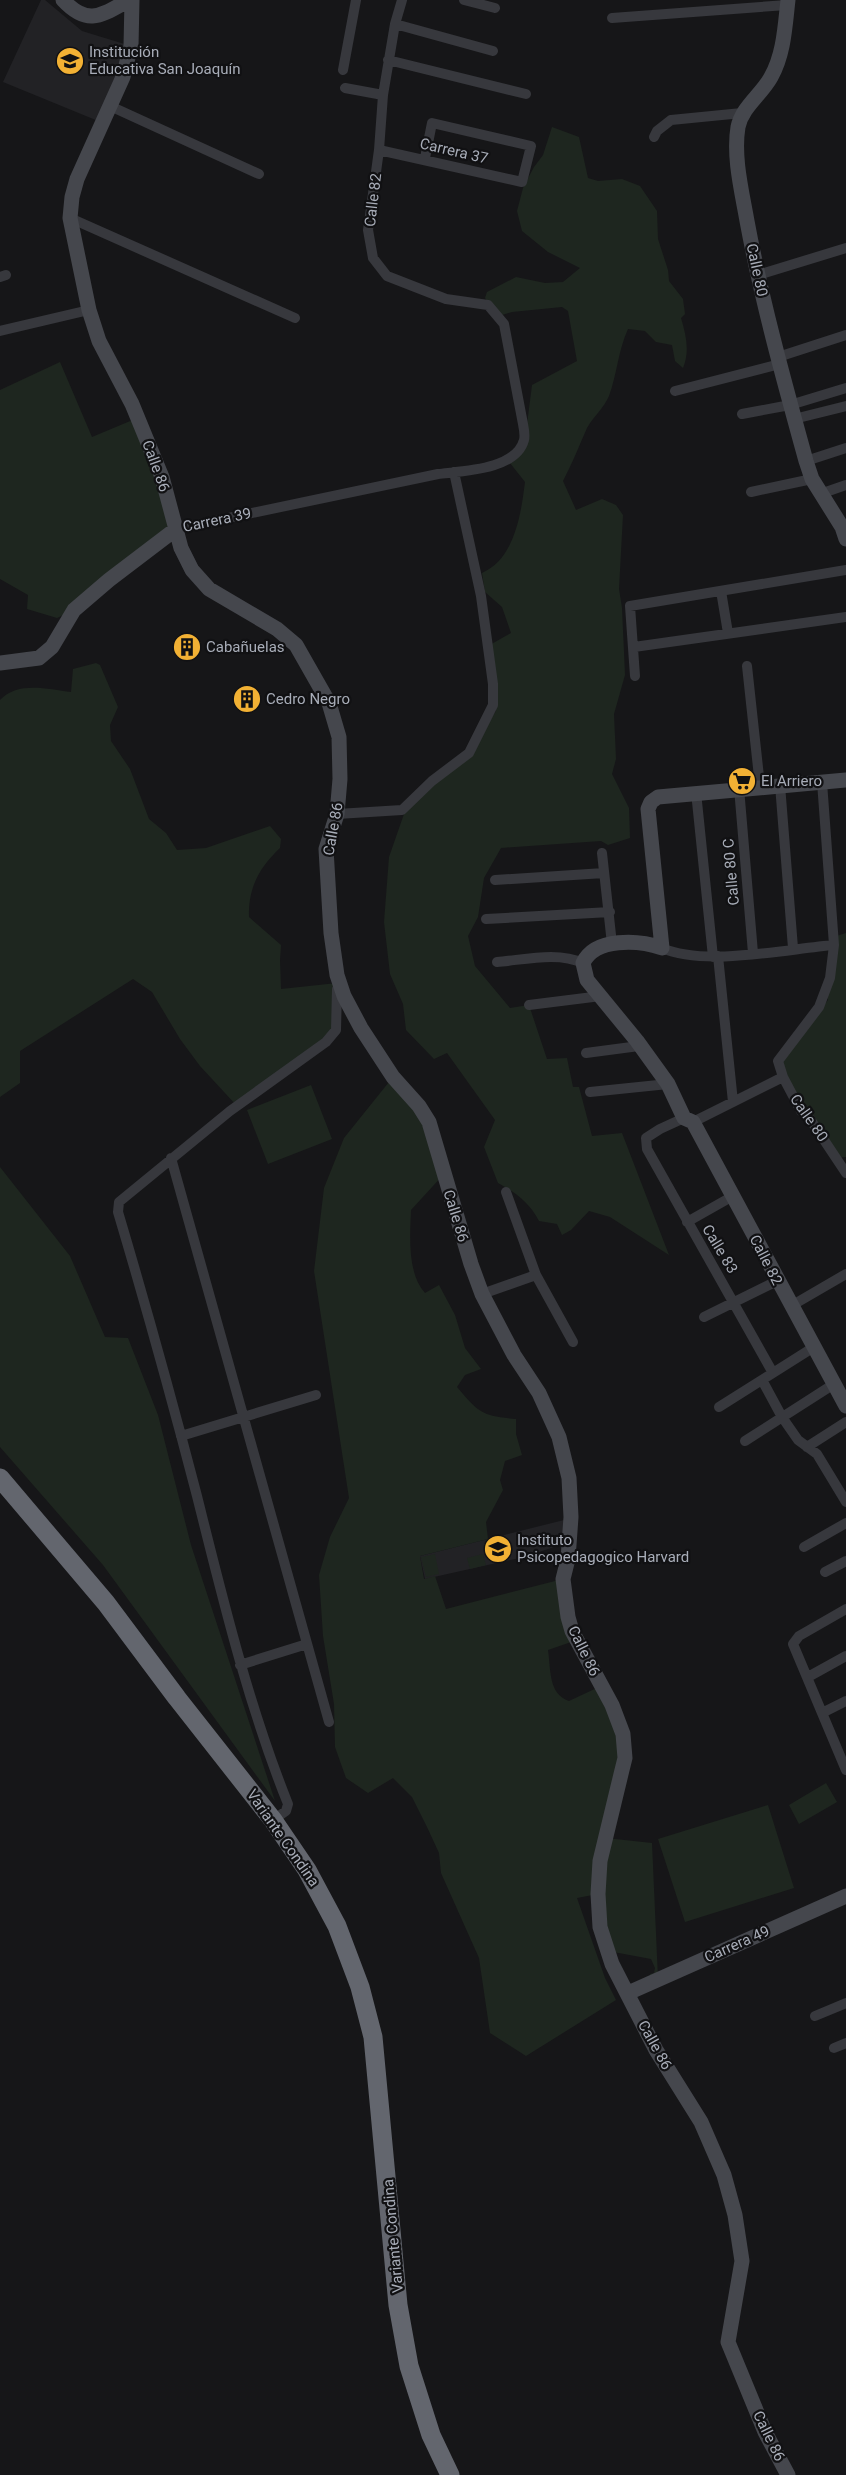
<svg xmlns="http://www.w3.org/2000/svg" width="846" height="2475" font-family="Roboto,sans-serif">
<rect width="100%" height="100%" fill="#161618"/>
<path fill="#222225" d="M 41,0 L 45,0 L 82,31 L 131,46 L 103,123 L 3,82 Z
M 568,1519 L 563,1544 L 524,1557 L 425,1579 L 420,1556 Z"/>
<path fill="#1e261f" d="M 552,127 L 579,137 L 588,178 L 598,181 L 622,179 L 640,186 L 657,211 L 658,239 L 668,270 L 669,281 L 683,299 L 685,314 L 681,318 C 686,335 690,351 683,368 L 675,361 L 672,345 L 656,342 L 645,331 L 628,329 C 618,351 617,374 609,396 C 604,408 593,417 587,428 C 579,446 572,464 563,481 L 576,510 L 602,499 L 616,505 L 623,515 L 619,589 L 622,608 L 625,675 L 614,714 L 616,759 L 612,774 L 629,808 L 630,838 L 608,845 L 601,841 L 501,848 L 484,878 L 478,917 L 468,936 L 475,966 L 510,1008 L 529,1005 L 547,1059 L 567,1058 L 573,1087 L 579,1087 L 592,1136 L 622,1133 L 669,1255 L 610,1217 L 589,1211 L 571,1230 L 562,1235 L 557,1224 L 539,1221 C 529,1202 516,1193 498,1183 L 484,1147 L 495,1120 L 447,1053 L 434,1059 L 406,1030 L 403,1004 L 390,974 L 384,922 L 389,857 L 404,814 L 432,781 L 469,753 L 496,711 L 488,646 L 511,633 L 502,607 L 485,592 L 482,573 C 515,559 521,513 525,482 L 510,463 L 524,448 L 532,385 L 577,361 L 568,311 L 562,307 L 512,312 L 499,316 L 485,298 L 487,292 L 516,277 L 545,283 L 563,282 L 580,268 L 548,252 L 522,231 L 517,211 L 523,188 L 534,167 L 543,155 Z
M 60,362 L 92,437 L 135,419 L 173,529 L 74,610 L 57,618 L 27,609 L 28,595 L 0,579 L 0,390 Z
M 96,663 L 100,665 L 118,707 L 110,725 L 111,741 L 130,769 L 149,819 L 166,833 L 177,850 L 206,848 L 270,826 L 281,839 L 280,848 C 259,868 248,888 249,917 L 281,945 L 280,960 L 281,989 L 337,983 L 333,1034 L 237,1106 L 200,1066 L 180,1039 L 152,992 L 133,979 L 20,1051 L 20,1083 L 0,1097 L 0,700 C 18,681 47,689 71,692 L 73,669 Z
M 846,933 L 846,1157 L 836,1158 L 815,1126 L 778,1061 L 828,1000 L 826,993 L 833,937 Z
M 393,1077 L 413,1100 L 444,1174 L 411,1210 C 410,1236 407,1273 425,1293 L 439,1285 L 455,1315 L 465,1348 L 481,1369 L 465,1375 L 457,1387 C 479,1413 482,1416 516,1419 L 516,1434 L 522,1455 L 505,1461 L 500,1480 L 503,1490 L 486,1522 L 488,1539 L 420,1556 L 424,1579 L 435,1576 L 446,1609 L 563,1579 L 577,1640 L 548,1650 C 551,1669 548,1694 569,1701 L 601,1686 L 623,1743 L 606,1838 L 652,1843 L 658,1979 L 649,1983 L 650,1974 L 654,1973 L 655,1968 L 651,1959 L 608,1951 L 598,1894 L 577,1898 L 605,1978 L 616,2000 L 526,2056 L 490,2033 L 479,1958 L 441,1873 L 439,1853 L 427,1827 L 412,1797 L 393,1778 L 368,1793 L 346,1778 L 335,1747 L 334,1704 L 323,1636 L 319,1575 L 330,1537 L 349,1498 L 314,1271 L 324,1188 L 344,1138 Z
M 311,1085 L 332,1139 L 268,1164 L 247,1110 Z
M 0,1167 L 70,1256 L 105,1337 L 128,1338 L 158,1415 L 191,1545 L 275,1801 L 103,1565 L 0,1447 Z
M 435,1554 L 439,1574 L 426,1577 L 421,1557 Z
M 483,1554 L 486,1565 L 470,1569 L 467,1558 Z
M 826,1783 L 837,1802 L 799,1824 L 789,1805 Z
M 768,1805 L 794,1888 L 685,1922 L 658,1839 Z"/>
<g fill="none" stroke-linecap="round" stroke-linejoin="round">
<path stroke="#37383d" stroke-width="10" d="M 464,0 L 495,8
M 612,18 L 787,5
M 395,24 L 493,51
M 388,60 L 526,94
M 343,70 L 356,0
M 345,88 L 383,95
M 110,106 L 259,174
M 654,137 L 657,131 L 671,120 L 742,113
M 379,150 L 522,182 L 531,146 L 432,123 L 425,158
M 70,218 L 295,318
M 758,275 L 846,248
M 0,277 L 6,275
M 0,331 L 89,310
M 778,357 L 846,335
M 675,391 L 780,364
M 742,414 L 790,405 L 846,388
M 794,419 L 846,406
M 806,461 L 846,448
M 751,492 L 812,479
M 820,494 L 846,485
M 176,529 L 438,474 C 463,471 516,470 524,440 C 525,436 524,429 523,424 L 504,324 L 488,305 L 446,299 L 387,276 L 373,258 L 368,230 L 379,150 L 383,95 L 395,24 L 402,0
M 721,591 L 728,633
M 634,647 L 846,617
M 747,666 L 760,786
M 635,676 L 630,606 L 846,570
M 822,782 L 834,945 L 830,978 L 819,1007 L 778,1061 L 783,1077 L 801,1111 L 810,1119 L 846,1173
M 780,785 L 793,948
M 739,788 L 753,953
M 696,792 L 713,957
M 337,814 L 402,810 L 432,781 L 469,753 L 493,705 L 493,684 L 481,596 L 454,472
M 602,853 L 612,944
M 495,880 L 604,873
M 486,919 L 610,912
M 662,948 C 706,967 786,949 834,945
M 718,956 L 733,1102
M 497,962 C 523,960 558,951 583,963
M 529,1005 L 601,996
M 586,1053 L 639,1046
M 590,1092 L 668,1084
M 684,1118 L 660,1129 L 646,1138 L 647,1149 L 773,1373
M 693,1122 L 783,1077
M 171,1158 L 329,1722
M 506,1192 L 536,1275 L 573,1342
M 687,1222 L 733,1196
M 482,1294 L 536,1275
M 791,1306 L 846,1274
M 704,1317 L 777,1281
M 762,1380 L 782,1417 L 798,1440 L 817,1454 L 846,1502
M 719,1407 L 814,1347
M 181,1436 L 316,1395
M 745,1441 L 834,1384
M 807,1447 L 846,1422
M 804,1547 L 846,1523
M 825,1572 L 846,1561
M 846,1609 L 799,1636 L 793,1644 L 846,1770
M 240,1665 L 307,1644
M 808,1677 L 846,1656
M 822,1713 L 846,1701
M 273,1820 L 286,1811 L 288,1804 C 248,1704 223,1600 197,1496 C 172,1400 146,1306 118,1212 L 119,1202 L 230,1111 L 326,1042 L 336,1030 L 337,989
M 815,2016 L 846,2003
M 834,2048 L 846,2043"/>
<path stroke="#45474d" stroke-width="15" d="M 63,0 C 88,27 102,15 129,0
M 132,0 L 131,46 L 123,77 L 77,179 L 72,197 L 70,218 L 89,310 L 99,341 L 132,404 L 162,477 L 181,548 L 192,570 L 209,589 L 277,629 L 296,645 L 329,703 L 339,737 L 340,779 L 337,814 L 326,849 L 331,933 L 337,975 L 344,996 L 361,1028 L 393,1077 L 419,1106 L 429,1122 L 471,1264 L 482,1294 L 514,1355 L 539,1393 L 559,1437 L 569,1478 L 571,1517 L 568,1559 L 563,1579 L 568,1617 L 572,1631 L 612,1705 L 623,1734 L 625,1758 L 622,1770 L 600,1861 L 598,1894 L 600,1927 L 612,1964 L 656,2050 L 701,2122 L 724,2175 L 735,2215 L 742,2261 L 728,2342 L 765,2432 L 788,2475
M 788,0 C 785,26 784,54 771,77 C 761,95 742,107 738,127 C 733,157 742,192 747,221 C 762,302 784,381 806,461 L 812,479 L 842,527 L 846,539
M 0,663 L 39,658 L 52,647 L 74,610 L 109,580 L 176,529
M 662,948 C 639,940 595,937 583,963 L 587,980 L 637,1041 L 668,1084 L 684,1118 L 693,1122 L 846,1406
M 662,948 L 648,809 L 651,802 L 658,797 L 846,780
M 628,1993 L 846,1896"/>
<path stroke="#63666e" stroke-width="19" d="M 0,1478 L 106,1603 L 177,1698 L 273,1820 L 307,1870 L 337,1926 L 360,1987 L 373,2037 L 398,2305 L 409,2366 L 431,2435 L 450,2475"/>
</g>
<defs>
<symbol id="school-disc" viewBox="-11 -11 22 22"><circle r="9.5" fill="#f2b134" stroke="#111113"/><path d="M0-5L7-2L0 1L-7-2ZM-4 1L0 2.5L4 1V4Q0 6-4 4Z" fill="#111"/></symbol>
<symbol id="building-disc" viewBox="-11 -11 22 22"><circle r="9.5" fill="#f2b134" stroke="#111113"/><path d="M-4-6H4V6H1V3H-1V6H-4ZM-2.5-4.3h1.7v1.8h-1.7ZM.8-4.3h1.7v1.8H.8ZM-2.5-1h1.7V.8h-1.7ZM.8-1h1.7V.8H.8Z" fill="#111"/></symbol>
<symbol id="supermarket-disc" viewBox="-11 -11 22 22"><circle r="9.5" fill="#f2b134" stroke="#111113"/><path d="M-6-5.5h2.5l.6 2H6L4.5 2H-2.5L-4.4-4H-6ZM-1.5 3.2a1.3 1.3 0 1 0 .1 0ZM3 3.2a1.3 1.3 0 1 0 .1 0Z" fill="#111"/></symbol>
</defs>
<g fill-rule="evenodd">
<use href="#school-disc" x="54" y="45" width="32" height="32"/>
<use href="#building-disc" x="171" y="631" width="32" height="32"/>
<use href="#building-disc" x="231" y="683" width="32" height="32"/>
<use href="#supermarket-disc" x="726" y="765" width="32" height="32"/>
<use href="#school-disc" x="482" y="1533" width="32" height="32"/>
</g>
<g text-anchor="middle" stroke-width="4.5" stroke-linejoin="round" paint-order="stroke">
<g font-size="15" fill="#a8adb8" stroke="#111113" text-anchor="start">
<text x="89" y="57">Institución<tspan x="89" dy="17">Educativa San Joaquín</tspan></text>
<text x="206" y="652">Cabañuelas</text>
<text x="266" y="704">Cedro Negro</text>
<text x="761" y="786">El Arriero</text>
<text x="517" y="1545">Instituto<tspan x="517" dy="17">Psicopedagogico Harvard</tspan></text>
</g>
<g font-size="15" fill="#a8adb8" stroke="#111113">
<text transform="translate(454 151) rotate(13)" y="5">Carrera 37</text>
<text transform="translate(373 200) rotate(-83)" y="5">Calle 82</text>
<text transform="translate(757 270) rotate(78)" y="5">Calle 80</text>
<text transform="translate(156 466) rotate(70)" y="5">Calle 86</text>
<text transform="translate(217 520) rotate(-12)" y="5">Carrera 39</text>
<text transform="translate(333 829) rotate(-80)" y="5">Calle 86</text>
<text transform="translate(731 872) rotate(-95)" y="5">Calle 80 C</text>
<text transform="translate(809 1118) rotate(55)" y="5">Calle 80</text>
<text transform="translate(456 1216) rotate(73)" y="5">Calle 86</text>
<text transform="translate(720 1249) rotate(59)" y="5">Calle 83</text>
<text transform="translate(766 1260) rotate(63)" y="5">Calle 82</text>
<text transform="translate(584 1651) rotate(64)" y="5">Calle 86</text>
<text transform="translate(283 1838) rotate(55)" y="5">Variante Condina</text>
<text transform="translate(737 1944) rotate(-24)" y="5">Carrera 49</text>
<text transform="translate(655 2045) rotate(61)" y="5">Calle 86</text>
<text transform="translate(393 2236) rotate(-95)" y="5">Variante Condina</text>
<text transform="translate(769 2436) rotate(64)" y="5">Calle 86</text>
</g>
</g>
</svg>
